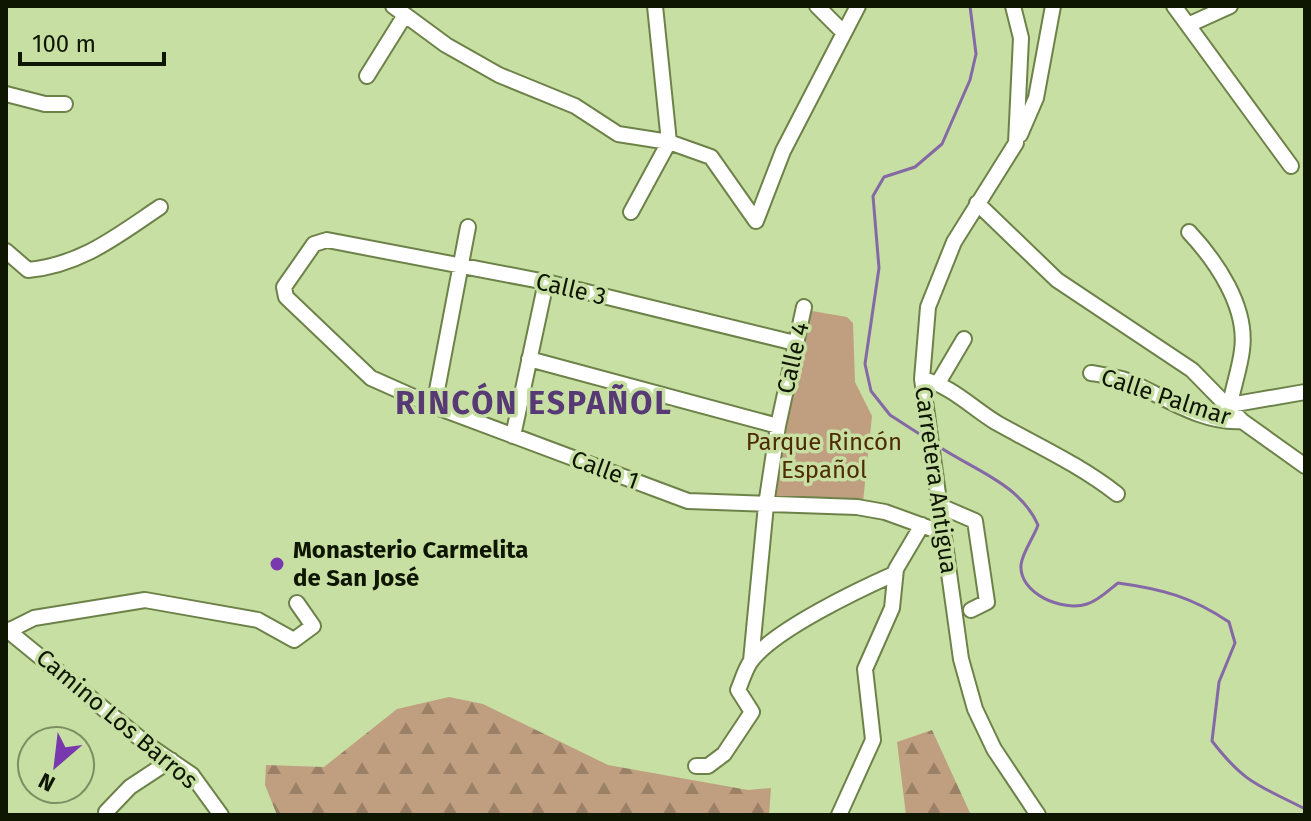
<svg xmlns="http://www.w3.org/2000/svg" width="1311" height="821" font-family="'Fira Sans',sans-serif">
<defs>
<pattern id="forest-firs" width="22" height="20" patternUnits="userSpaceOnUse" patternTransform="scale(2)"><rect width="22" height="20" fill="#c09f80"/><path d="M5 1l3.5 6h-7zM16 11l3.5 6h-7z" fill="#9a8066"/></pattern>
</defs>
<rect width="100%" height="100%" fill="#c7dfa2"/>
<path fill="#c09f80" d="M 812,311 L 847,317 L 853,323 L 855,382 L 872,416 L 863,502 L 777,499 L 773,493 L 783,429 Z"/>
<path fill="url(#forest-firs)" d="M 449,697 L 483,704 L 608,765 L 748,790 L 771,788 L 769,815 L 277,815 L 265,785 L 266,765 L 324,767 L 397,709 Z
M 932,730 L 971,815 L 906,815 L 897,742 Z"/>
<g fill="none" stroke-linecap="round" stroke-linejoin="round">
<path stroke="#8569a6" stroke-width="3" d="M 921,435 L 890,415 L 871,391 L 865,364 L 879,268 L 873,196 L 884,177 L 915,167 L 942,144 L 970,80 L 976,54 L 970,6
M 938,446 C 974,470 1020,484 1038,525 C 1034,537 1022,553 1021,565 C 1019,594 1063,612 1087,604 C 1098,601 1109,590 1118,583 C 1162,589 1192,597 1229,622 L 1235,643 L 1219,682 L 1212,741 C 1246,785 1259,785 1305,809"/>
<defs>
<path id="minor" d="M 393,6 L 446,45 L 499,75 L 575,106 L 618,134 L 669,142 L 711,157 L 756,221 L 783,151 L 858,6
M 817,6 L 844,33
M 1013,6 L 1021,38 L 1016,143 L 954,242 L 928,307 L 922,379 L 961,659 L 975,709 L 994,749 L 1038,815
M 1174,6 L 1291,166
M 1188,25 L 1230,6
M 367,76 L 405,15
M 6,94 L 45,104 L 65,104
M 1020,135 L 1036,98 L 1053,6
M 977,203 L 1057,280 L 1192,370 L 1242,421 L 1305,466
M 631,212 L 669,142 L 655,6
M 1189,232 C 1216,261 1248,307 1242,350 C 1240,368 1233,387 1230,405 L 1305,392
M 6,251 L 28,270 C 81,265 117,236 160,207
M 795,343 L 546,282 L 327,240 L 314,244 L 284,287 L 286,297 L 371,378 L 434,406 L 688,501 L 857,507 L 885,512 L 943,533
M 529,359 L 778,426
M 1091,373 C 1103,375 1117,377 1128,381 C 1164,396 1201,424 1242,421
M 922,379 C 951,385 972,408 997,423 C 1038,446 1080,465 1117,494
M 938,383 L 964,339
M 434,406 L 468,227
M 513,436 L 546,282
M 938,505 L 975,521 L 987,602 L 971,610
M 6,629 L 148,745 L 192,775 L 221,815
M 10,630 L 34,618 L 145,600 L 258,620 L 294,640 L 313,626 L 297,603
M 751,661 L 766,505 L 778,426 L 804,307
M 696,766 L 708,766 L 724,754 L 752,712 L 738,690 C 742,681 745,669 751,661 C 774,630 858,590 894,574
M 106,812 L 130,787 L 171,760
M 839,815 L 873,740 L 865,669 L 892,608 L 896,569 L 922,525"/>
</defs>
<use href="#minor" stroke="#6d8249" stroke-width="18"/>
<use href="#minor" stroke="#fff" stroke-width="14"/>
</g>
<circle fill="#7839ae" stroke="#c7dfa2" stroke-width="3" cx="277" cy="564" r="8"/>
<g text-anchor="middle" stroke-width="7" stroke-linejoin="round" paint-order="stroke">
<g font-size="24" fill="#0e1501" stroke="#c7dfa2">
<text transform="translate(571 289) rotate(13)" y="8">Calle 3</text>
<text transform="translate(793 358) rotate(-77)" y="8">Calle 4</text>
<text transform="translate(1166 397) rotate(18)" y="8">Calle Palmar</text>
<text transform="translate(605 470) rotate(20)" y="8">Calle 1</text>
<text transform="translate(936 480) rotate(82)" y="8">Carretera Antigua</text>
<text transform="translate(117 719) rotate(40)" y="8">Camino Los Barros</text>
</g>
<g font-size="24" fill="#4e2b00" stroke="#c7dfa2">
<text x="824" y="450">Parque Rincón<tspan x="824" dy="28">Español</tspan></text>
</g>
<g font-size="24" font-weight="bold" fill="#0e1501" stroke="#c7dfa2" text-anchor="start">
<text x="293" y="558">Monasterio Carmelita<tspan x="293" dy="28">de San José</tspan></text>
</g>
<g font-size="32" font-weight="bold" letter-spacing="2" fill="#573a75" stroke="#c7dfa2">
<text x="534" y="414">RINCÓN ESPAÑOL</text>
</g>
</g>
<rect width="1311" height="821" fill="none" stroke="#0e1501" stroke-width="16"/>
<g transform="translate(56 765) rotate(208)"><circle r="38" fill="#c7dfa2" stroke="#7d8e62" stroke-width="2"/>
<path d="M0-6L14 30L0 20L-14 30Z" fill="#7839ae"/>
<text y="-12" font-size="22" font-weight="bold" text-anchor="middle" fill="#0e1501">N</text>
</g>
<path d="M20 52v12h144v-12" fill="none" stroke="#0e1501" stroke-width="4"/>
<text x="32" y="52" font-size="24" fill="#0e1501" stroke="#c7dfa2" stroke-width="6" paint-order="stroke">100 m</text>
</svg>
